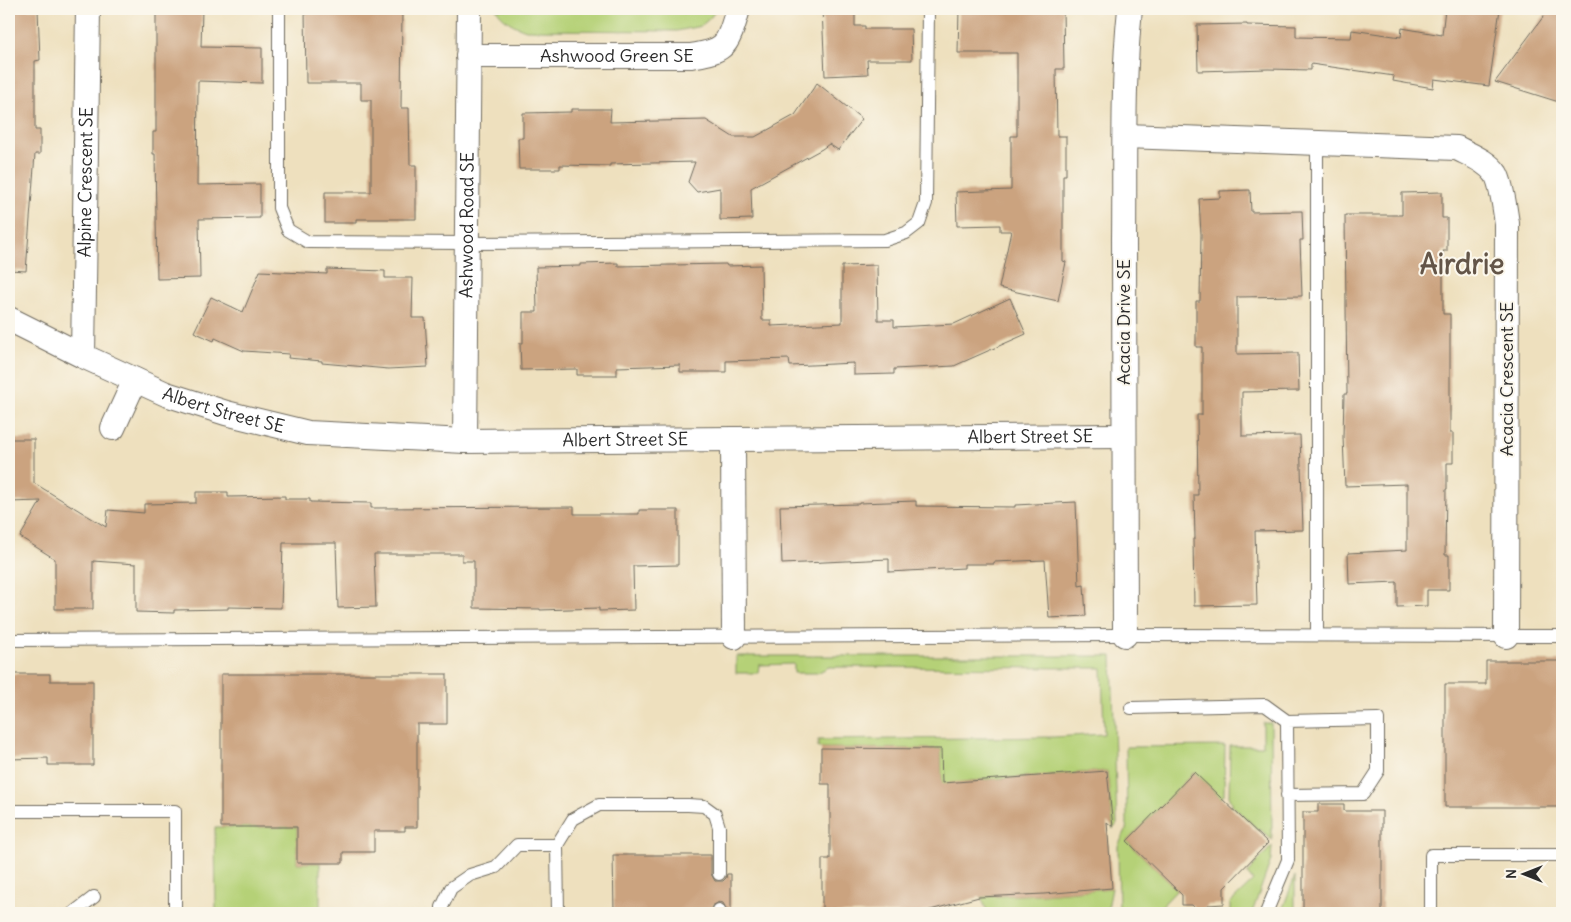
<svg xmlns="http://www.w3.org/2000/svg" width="1571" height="922" font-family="Delius,sans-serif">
<rect width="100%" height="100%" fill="#fbf7ec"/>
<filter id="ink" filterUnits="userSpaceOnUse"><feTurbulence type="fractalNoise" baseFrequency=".02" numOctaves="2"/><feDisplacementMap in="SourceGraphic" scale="10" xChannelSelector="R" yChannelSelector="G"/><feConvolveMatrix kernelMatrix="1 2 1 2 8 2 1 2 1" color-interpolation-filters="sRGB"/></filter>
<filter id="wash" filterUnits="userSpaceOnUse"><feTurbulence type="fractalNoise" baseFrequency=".0096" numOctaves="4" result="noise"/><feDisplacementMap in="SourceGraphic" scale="20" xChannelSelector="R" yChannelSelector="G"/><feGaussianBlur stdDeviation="1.12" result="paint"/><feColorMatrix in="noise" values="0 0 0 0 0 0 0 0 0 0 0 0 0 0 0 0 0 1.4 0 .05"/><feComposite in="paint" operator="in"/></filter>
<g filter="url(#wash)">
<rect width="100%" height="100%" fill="#eee0be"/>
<path fill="#b5d177" stroke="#707e51" d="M 496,9 L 717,9 L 710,18 L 701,26 L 677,31 L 526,30 C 514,26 503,20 496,9 Z
M 736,656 L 1112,656 L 1117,824 L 1113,829 L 1107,771 L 969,781 L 942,786 L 941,749 L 818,748 L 818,740 L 1054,737 L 1104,734 L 1102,668 L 829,667 L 817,673 L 794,673 L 794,664 L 759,665 L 758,673 L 736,673 Z
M 1263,723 L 1271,723 L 1272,840 L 1260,829 L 1257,829 L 1232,805 L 1232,802 L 1229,799 L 1230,746 L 1263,746 Z
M 1225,746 L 1224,795 L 1221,798 L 1194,772 L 1127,841 L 1177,890 L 1155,913 L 1119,913 L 1118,846 L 1126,830 L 1127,822 L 1126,747 Z
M 215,827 L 297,827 L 297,863 L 320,863 L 320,913 L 216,913 Z
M 1272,846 L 1271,860 L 1252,913 L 1230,913 L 1230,903 L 1253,881 L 1247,873 Z
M 1295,876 L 1295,913 L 1281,913 Z
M 1112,888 L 1107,913 L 988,913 L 981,897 L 1044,894 Z"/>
<g id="blocks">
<path fill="#cba37f" d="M 9,9 L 38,9 L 40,60 L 35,61 L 35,130 L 40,130 L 40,154 L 35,154 L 26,271 L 9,270 Z
M 156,9 L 202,9 L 201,47 L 262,48 L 262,83 L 198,81 L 197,185 L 260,184 L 260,218 L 199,219 L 200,278 L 157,279 L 155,154 L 153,154 L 153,132 L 156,132 Z
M 305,9 L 402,9 L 401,108 L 409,108 L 410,165 L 416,165 L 416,219 L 356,219 L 356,223 L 325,223 L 325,192 L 371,192 L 371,100 L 361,100 L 361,83 L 306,83 Z
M 822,9 L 855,9 L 855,26 L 865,26 L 865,29 L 911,29 L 912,60 L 867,60 L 868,74 L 825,76 Z
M 959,9 L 1063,9 L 1064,69 L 1056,69 L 1057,136 L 1066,136 L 1066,175 L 1063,175 L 1063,261 L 1066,262 L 1058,301 L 999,288 L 1011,231 L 1000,231 L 1000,225 L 957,226 L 956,192 L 1011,190 L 1011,136 L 1017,136 L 1017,53 L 958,53 Z
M 1445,9 L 1500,9 L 1489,86 L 1434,79 L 1433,88 L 1393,81 L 1394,76 L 1311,64 L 1311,70 L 1268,69 L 1198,71 L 1197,25 L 1247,24 L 1247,25 L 1296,26 L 1296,37 L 1351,38 L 1352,30 L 1401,37 L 1402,28 L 1442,35 Z
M 1549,9 L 1562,9 L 1562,103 L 1495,82 Z
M 817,83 L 862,119 L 838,150 L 829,144 L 822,149 L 751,188 L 752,219 L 720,220 L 720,188 L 697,192 L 688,182 L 695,162 L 610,164 L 610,166 L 560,165 L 560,169 L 519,169 L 518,138 L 523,138 L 523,113 L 571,112 L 571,109 L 611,109 L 610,122 L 706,120 L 733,137 L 755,137 L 795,115 Z
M 1250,190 L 1251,212 L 1302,211 L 1303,240 L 1300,240 L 1302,296 L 1237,297 L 1237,354 L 1298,353 L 1299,391 L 1242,392 L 1242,436 L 1300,435 L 1303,530 L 1255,531 L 1257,605 L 1194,606 L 1193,539 L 1195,539 L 1194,495 L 1198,495 L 1197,415 L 1202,415 L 1202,347 L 1196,347 L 1196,301 L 1200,301 L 1201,234 L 1199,199 L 1220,198 L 1220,191 Z
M 1442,192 L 1442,218 L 1447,218 L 1447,251 L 1443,251 L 1443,314 L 1450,314 L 1450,433 L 1453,433 L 1453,463 L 1447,463 L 1447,489 L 1446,489 L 1445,555 L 1449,555 L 1449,590 L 1427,590 L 1427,606 L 1397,607 L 1397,582 L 1349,584 L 1348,553 L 1407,550 L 1407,484 L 1345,486 L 1343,437 L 1344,394 L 1347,394 L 1345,215 L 1402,215 L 1402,193 Z
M 618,263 L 618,266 L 726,264 L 727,266 L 761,265 L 762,320 L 771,320 L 771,326 L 842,323 L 842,266 L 877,265 L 878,320 L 894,320 L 894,327 L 954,324 L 1010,298 L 1026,334 L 954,366 L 894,369 L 894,374 L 854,375 L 854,363 L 790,366 L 789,359 L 726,361 L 726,372 L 680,372 L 680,365 L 617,367 L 617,375 L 577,375 L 577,369 L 521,370 L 520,343 L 523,343 L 523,312 L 537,312 L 536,267 L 581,266 L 581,264 Z
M 327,269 L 385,271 L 385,278 L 413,278 L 412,318 L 425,318 L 428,367 L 388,369 L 322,363 L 322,361 L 288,358 L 289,354 L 244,351 L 215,338 L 214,341 L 194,332 L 211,297 L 243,312 L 260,271 L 327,274 Z
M 9,439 L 34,439 L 34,483 L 106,527 L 108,510 L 144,513 L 144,504 L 196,503 L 196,492 L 228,492 L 228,497 L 285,496 L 285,499 L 310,499 L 310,502 L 371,503 L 371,508 L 574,507 L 574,514 L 639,514 L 639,510 L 678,510 L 678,565 L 633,566 L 634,610 L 599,611 L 599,608 L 540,610 L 540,609 L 474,608 L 474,561 L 462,561 L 462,554 L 374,554 L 376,607 L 338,608 L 336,543 L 283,543 L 281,608 L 228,607 L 228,609 L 174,610 L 174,613 L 136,612 L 136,564 L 93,561 L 93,609 L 55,609 L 55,559 L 20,537 L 41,501 L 9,502 Z
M 916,501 L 916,506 L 1015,507 L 1015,505 L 1076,502 L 1079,586 L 1084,585 L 1086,616 L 1049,618 L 1045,560 L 994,562 L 994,564 L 964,564 L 964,568 L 889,572 L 889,559 L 782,564 L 780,506 L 859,504 L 859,503 Z
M 1486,661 L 1562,661 L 1562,807 L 1445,807 L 1445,684 L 1486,684 Z
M 9,674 L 50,674 L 50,681 L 93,681 L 93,765 L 48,765 L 48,758 L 9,759 Z
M 221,674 L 447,674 L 447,724 L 417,724 L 417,827 L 405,827 L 405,831 L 374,831 L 374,852 L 343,852 L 343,863 L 297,863 L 297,827 L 221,827 Z
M 821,748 L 941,749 L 942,783 L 1107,771 L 1113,827 L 1107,822 L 1112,888 L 1044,894 L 979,897 L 919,913 L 822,913 L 822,859 L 830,859 L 830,784 L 821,784 Z
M 1194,772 L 1268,843 L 1224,888 L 1224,904 L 1208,905 L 1200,913 L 1192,905 L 1182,905 L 1182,895 L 1127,841 Z
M 1318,804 L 1344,804 L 1344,811 L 1382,811 L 1382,913 L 1303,913 L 1303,812 L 1318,812 Z
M 613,855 L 711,855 L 711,874 L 715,881 L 723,881 L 726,878 L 727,874 L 731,874 L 731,910 L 727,910 L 723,903 L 719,902 L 712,906 L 711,913 L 614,913 Z"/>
</g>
</g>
<g filter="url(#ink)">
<use href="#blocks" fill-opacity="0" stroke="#6f6a5e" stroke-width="1"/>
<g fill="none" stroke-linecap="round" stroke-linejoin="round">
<defs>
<path id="lane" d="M 279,9 L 279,208 L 288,230 L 308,242 L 467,243 L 885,240 L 906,233 L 919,223 L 926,203 L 928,9
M 1317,143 L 1317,635
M 9,640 L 1117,635 L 1562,636
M 1131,708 L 1265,705 L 1287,721
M 9,811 L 175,811 L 175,913
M 719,910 L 719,913
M 73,913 L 94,897
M 442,913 L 442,907 L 451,888 L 470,875 L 496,867 L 517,845 L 557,845
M 558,913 L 557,845 L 573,819 L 599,805 L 688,805 L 704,806 L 715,814 L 719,827 L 719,874
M 1266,913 L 1288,860 L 1287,721 L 1378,719 L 1378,771 L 1363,794 L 1287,795
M 1431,913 L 1431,855 L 1562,855"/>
<g id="street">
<path id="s1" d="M 468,56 L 691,56 C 701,54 714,53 722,46 C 730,40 735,19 738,9"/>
<path d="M 1125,136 L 1457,148 C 1470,155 1487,161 1496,174 C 1502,184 1505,211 1507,223 L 1506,636"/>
<path id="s2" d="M 9,319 L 83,356 L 166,394 L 226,413 L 308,433 L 465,441 L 1123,436"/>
<path id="s3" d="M 83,356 L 88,9"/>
<path d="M 113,428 L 135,380"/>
<path d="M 733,439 L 734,637"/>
<path id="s4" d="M 465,441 L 469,9"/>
<path d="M 1125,635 C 1124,503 1124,371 1124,239 C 1125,162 1122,85 1130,9"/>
</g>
</defs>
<use href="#lane" stroke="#6f6a5e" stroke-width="14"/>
<use href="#street" stroke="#6f6a5e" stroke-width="26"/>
<use href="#lane" stroke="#fff" stroke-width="12"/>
<use href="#street" stroke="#fff" stroke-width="24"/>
</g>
</g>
<g text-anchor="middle" stroke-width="4" stroke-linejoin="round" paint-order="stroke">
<g font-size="18" fill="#2b2b2b" stroke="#fbf7ec">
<text dy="6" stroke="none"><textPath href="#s1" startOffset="149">Ashwood Green SE</textPath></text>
<text dy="6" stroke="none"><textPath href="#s3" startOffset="174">Alpine Crescent SE</textPath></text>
<text dy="6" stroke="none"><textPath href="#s4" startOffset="216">Ashwood Road SE</textPath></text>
<text transform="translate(1124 322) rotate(-90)" y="6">Acacia Drive SE</text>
<text transform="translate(1507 379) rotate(-90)" y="6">Acacia Crescent SE</text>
<text dy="6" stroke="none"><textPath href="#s2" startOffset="234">Albert Street SE</textPath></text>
<text dy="6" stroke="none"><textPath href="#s2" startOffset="1044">Albert Street SE</textPath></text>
<text dy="6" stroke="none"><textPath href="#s2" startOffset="639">Albert Street SE</textPath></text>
</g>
<g font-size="28" font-weight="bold" fill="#635548" stroke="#fbf7ec">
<text x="1462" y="274">Airdrie</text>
</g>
</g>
<rect width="1571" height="922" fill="none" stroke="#fbf7ec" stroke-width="30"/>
<g transform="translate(1524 874) rotate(270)" stroke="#fbf7ec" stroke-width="4" paint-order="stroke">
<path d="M0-4L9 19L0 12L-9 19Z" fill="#2b2b2b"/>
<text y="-8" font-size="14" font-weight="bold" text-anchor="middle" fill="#2b2b2b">N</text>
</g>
</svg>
